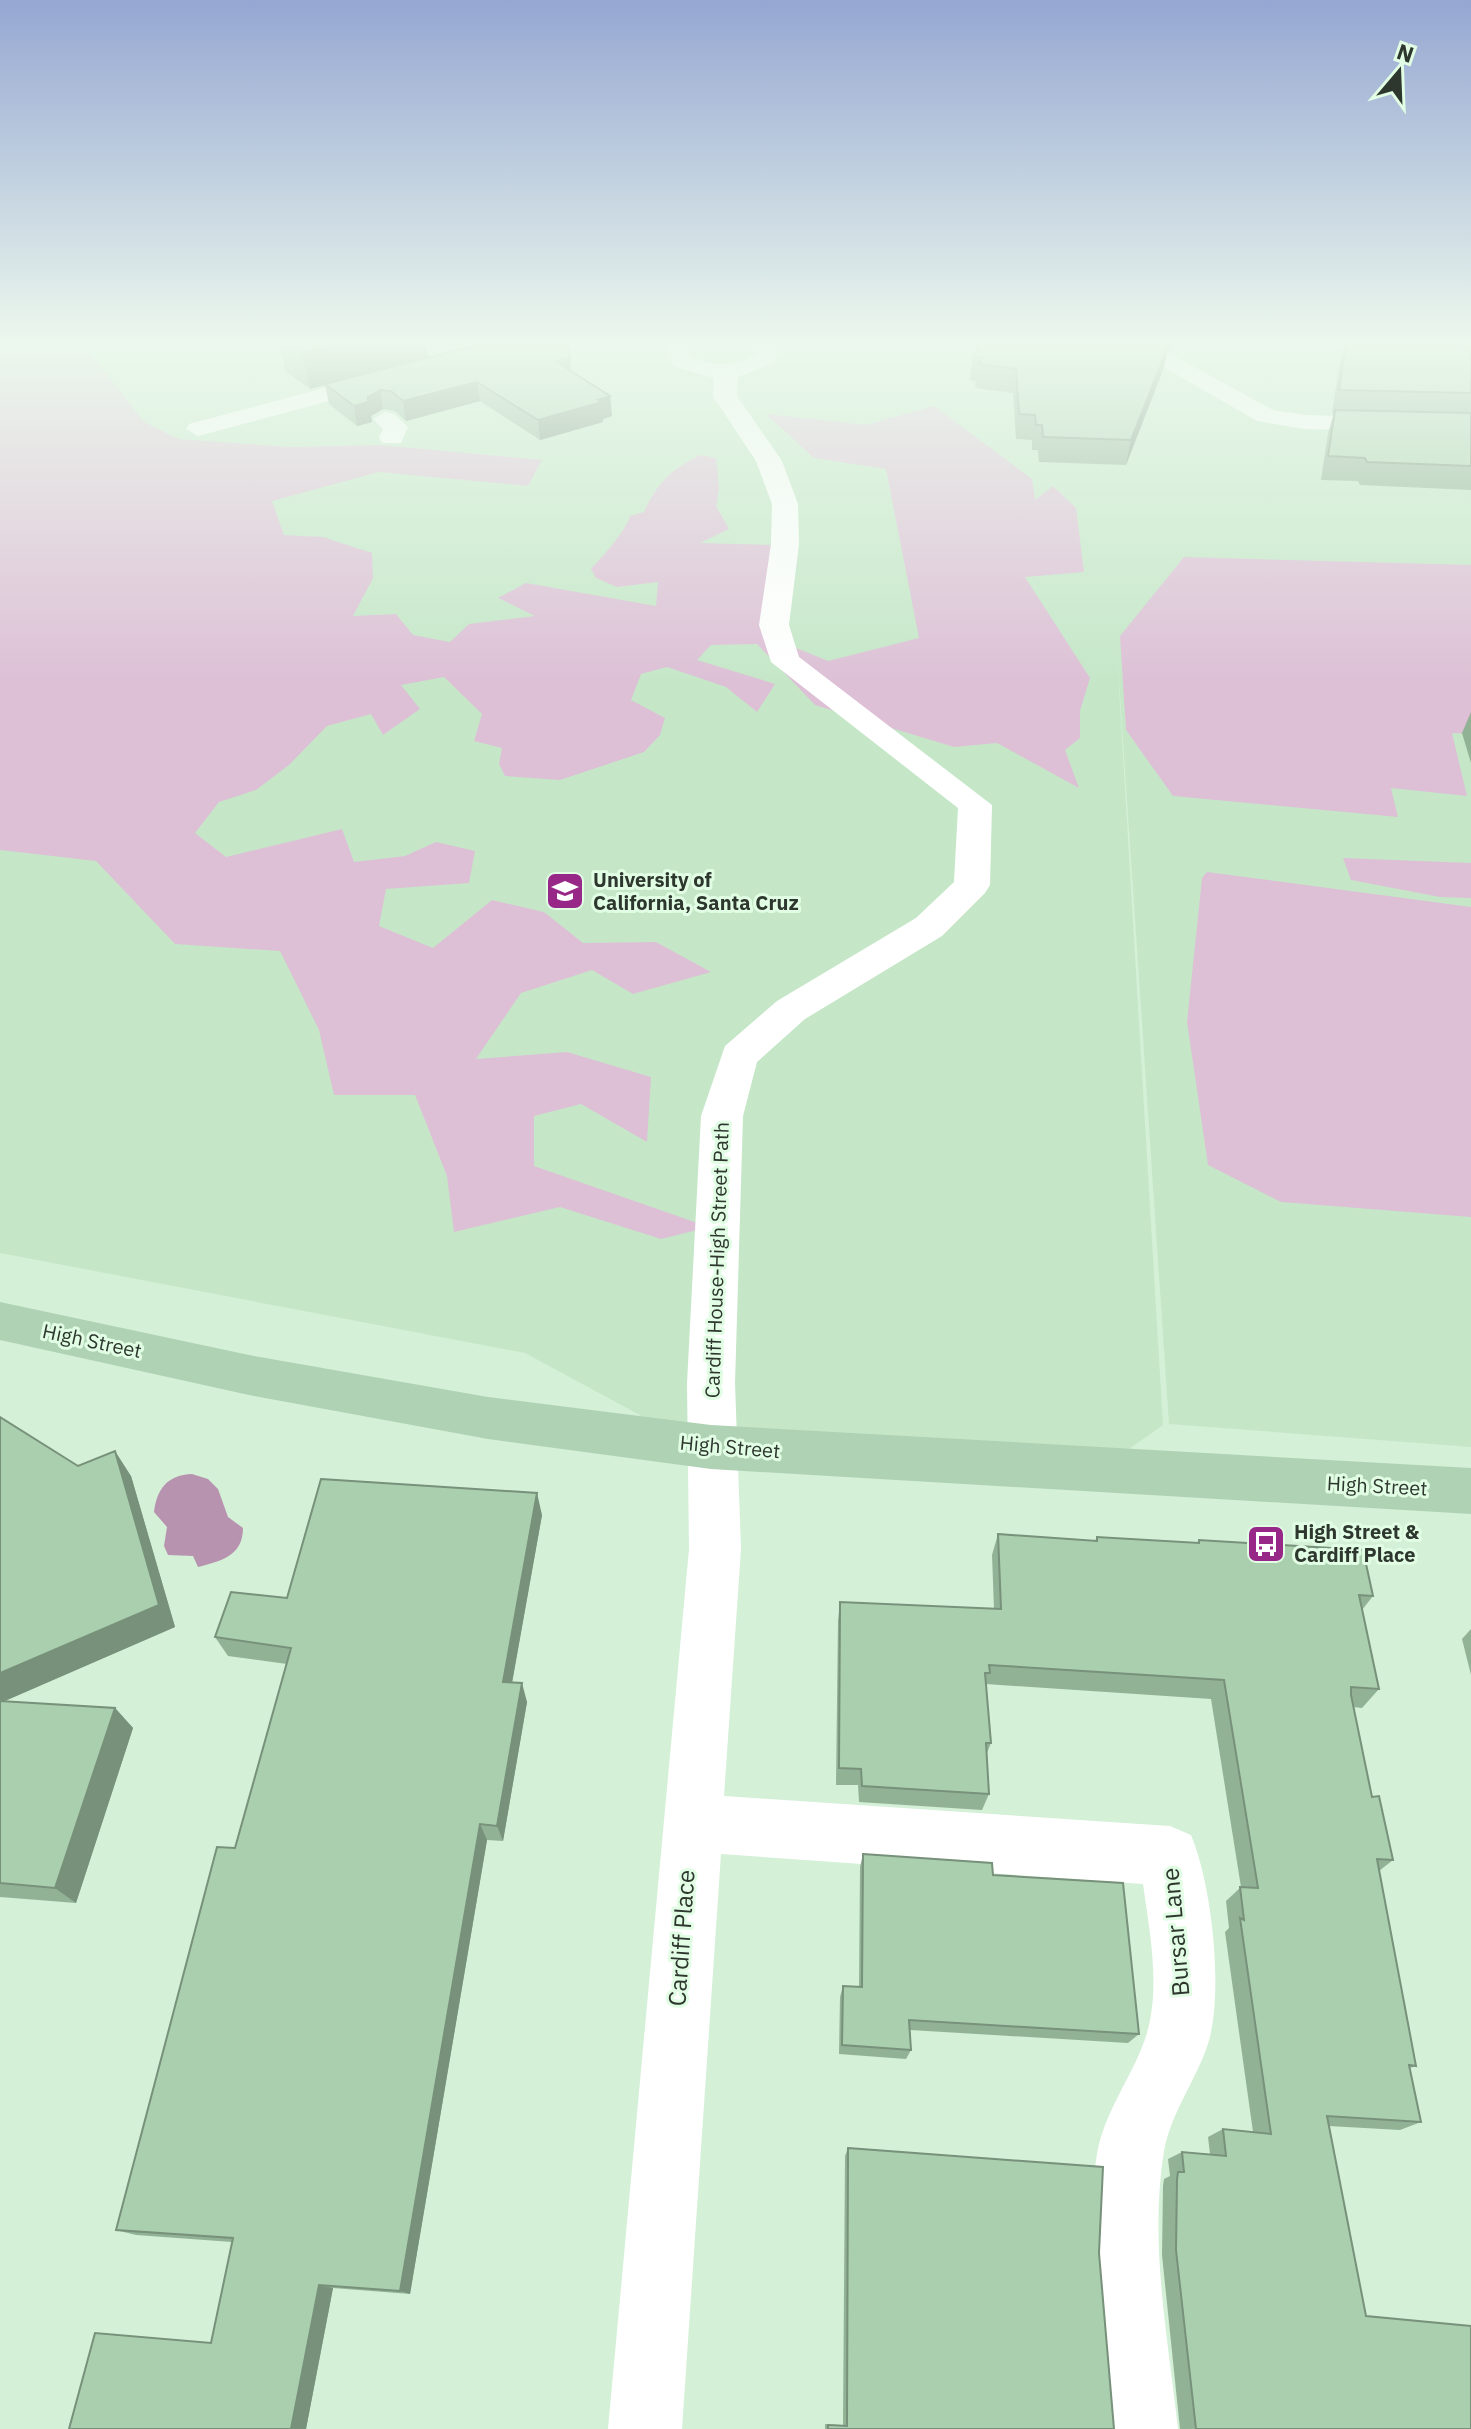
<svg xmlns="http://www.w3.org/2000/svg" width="1471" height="2429" font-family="'IBM Plex Sans',sans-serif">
<rect width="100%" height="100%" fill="#d4f0d7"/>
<path fill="#c5e7c8" d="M 0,342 L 1471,342 L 1471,1447 L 1169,1424 L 1116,637 L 1163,1425 L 1074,1488 L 710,1453 L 525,1353 L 0,1253 Z"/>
<path fill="#ddc0d6" d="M 23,342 L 82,342 L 144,422 L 179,439 L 290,447 L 380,445 L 542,460 L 528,486 L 379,472 L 272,501 L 284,535 L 323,537 L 372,553 L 373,578 L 353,616 L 396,614 L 413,635 L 450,642 L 469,624 L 535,616 L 498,598 L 526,583 L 656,606 L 658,582 L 617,587 L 596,578 L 591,569 C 603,556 626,531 630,516 L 644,512 C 657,483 672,469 700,455 L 716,458 L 719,488 L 716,506 L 729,529 L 700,543 L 775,545 L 762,634 L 828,661 L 919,638 L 886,469 L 814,458 L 766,414 L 866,425 L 934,406 L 1032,479 L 1035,500 L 1053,486 L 1076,508 L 1084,572 L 1025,577 L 1090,678 L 1080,711 L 1080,738 L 1065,750 L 1079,788 L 997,743 L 954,747 L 815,705 L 757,644 L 711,645 L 697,660 L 775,684 L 757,712 L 726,687 L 667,667 L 641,674 L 631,700 L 665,718 L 660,735 L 644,752 L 560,780 L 505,776 L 499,764 L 502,748 L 474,741 L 482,714 L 444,677 L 401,685 L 420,709 L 383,735 L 371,714 L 327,726 L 289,765 L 256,790 L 219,802 L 195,833 L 226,857 L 342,829 L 354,862 L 405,856 L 436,842 L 475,851 L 469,883 L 386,889 L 379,926 L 433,948 L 492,900 L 544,912 L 583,943 L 656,942 L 711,972 L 633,994 L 592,970 L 521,993 L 476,1059 L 567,1052 L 651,1077 L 647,1142 L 581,1104 L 534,1116 L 534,1166 L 709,1227 L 661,1239 L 560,1207 L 454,1232 L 447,1176 L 415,1095 L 334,1095 L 319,1030 L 280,951 L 175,944 L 96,861 L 0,850 L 0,352 Z
M 1184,557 L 1471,565 L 1471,734 L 1452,733 L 1467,796 L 1391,788 L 1398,817 L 1173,796 L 1126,730 L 1120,636 Z
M 1343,858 L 1471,863 L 1471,898 L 1440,897 L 1351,880 Z
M 1207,872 L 1471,907 L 1471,1217 L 1281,1202 L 1208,1165 L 1187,1022 L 1202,878 Z"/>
<path fill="#b893b0" d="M 192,1474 L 208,1479 L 218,1489 L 228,1517 L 243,1528 C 243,1556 221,1561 198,1567 L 193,1556 L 168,1555 L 164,1546 L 167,1527 L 154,1512 C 157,1488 168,1475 192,1474 Z"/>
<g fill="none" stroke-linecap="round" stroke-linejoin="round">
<path fill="#fff" fill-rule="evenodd" d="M 502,342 L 548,342 L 545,347 L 471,363 L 459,356 L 463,351 Z
M 671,342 L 695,342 L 689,350 L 691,357 C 713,367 735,367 756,354 L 749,342 L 772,342 L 779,352 L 774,363 L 738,377 L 737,396 L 782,461 L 798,504 L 799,544 L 789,625 L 799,657 L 992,805 L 990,885 L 985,893 L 942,936 L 805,1019 L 757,1062 L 743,1116 L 735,1383 L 741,1549 L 724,1796 L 1170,1826 L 1191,1835 C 1212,1885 1224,1992 1208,2044 C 1196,2080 1171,2113 1164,2151 C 1149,2242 1168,2338 1178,2429 L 1104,2429 C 1096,2338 1082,2246 1097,2154 C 1104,2113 1130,2080 1144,2042 C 1162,1992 1150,1935 1143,1884 L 721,1854 L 682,2429 L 608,2429 L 689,1549 L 687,1383 L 701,1116 L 725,1046 L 777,1001 L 916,918 L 954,882 L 958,808 L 771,662 L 759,625 L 771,544 L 772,504 L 756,461 L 713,396 L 714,378 L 673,366 L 666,349 Z
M 1120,342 L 1149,342 L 1273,410 L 1305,415 L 1471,419 L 1471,433 L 1305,429 L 1257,421 Z
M 385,372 L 397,379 L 393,384 L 198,436 L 186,429 L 189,424 Z
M 385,412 L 394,414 L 408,427 L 401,443 L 383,443 L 379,438 L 383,429 L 373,419 Z"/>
<path fill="#b0d2b4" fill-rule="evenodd" d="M 0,1302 L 249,1355 L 488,1397 L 711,1425 L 1471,1468 L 1471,1514 L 711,1469 L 488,1439 L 249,1395 L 0,1340 Z"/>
</g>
<path fill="#92b296" d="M 279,342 L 426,342 L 428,358 L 571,371 L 610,396 L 612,416 L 603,419 L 603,422 L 540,440 L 480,401 L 406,421 L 395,411 L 383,409 L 371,416 L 372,422 L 357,426 L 329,404 L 325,385 L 310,389 L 285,371 Z
M 981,342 L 1174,342 L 1171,351 L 1168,349 L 1163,370 L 1126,465 L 1039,462 L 1038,450 L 1032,450 L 1032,440 L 1016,439 L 1013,393 L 975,388 L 976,381 L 970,380 L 973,356 Z
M 1345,342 L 1471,342 L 1471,490 L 1360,485 L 1358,481 L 1321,480 L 1328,433 L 1334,413 L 1332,413 L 1341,354 Z
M 1471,712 L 1471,763 L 1462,733 Z
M 0,1417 L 78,1466 L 131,1476 L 175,1627 L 5,1701 L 115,1708 L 133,1728 L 76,1903 L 0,1897 Z
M 542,1515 L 512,1682 L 527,1702 L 503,1841 L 487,1840 L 410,2294 L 333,2288 L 306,2429 L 69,2429 L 211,2343 L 232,2242 L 136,2235 L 116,2230 L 235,1848 L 287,1664 L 228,1656 L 215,1637 L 287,1598 Z
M 998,1534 L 1095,1541 L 1097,1537 L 1197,1543 L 1199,1540 L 1373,1596 L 1362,1610 L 1379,1689 L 1362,1708 L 1353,1707 L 1372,1797 L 1393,1860 L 1379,1871 L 1416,2066 L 1410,2068 L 1421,2122 L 1400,2130 L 1329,2126 L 1366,2316 L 1471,2429 L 1180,2429 L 1162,2255 L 1163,2186 L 1164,2179 L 1170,2176 L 1168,2159 L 1182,2152 L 1210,2154 L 1208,2137 L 1223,2129 L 1253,2132 L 1225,1932 L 1229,1928 L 1226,1901 L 1241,1887 L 1211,1699 L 986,1684 L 991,1743 L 986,1755 L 989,1794 L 982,1810 L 859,1802 L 858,1785 L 836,1785 L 838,1621 L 840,1602 L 994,1609 L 992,1555 Z
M 1471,1629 L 1471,1675 L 1462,1639 Z
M 863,1854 L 993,1875 L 1139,2034 L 1128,2043 L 910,2030 L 911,2050 L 906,2059 L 839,2054 L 840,1997 L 843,1986 L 859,1987 L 860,1867 Z
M 848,2148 L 1099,2253 L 1114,2429 L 825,2429 L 825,2424 L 843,2425 L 845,2156 Z"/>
<path fill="#77917a" d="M 341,342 L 426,342 L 428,358 L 310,389 L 302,352 Z
M 1168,346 L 1163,370 L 1126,465 L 1131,440 Z
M 570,358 L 571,377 L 555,361 Z
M 477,382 L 480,401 L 406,421 L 403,401 Z
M 380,390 L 383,409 L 371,416 L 372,422 L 357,426 L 354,406 Z
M 610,396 L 612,416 L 603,419 L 603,422 L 540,440 L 538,420 Z
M 115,1451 L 131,1476 L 175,1627 L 0,1703 L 0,1673 Z
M 537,1493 L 542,1515 L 509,1700 L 503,1682 Z
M 522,1683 L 527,1702 L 503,1841 L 497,1826 Z
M 115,1708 L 133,1728 L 76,1903 L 55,1888 Z
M 480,1824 L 487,1840 L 410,2294 L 400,2291 Z
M 319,2285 L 333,2288 L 306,2429 L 291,2429 Z"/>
<path fill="#aacfae" stroke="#77917a" stroke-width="2" d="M 288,342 L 341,342 L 302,352 Z
M 981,342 L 1161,342 L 1168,346 L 1131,440 L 1043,437 L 1042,425 L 1036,425 L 1035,415 L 1019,414 L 1016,369 L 978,364 L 982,358 L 973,356 Z
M 1346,342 L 1425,342 L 1471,349 L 1471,393 L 1339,390 Z
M 486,343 L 568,345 L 570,358 L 555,361 L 610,396 L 598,400 L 602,402 L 538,420 L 477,382 L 403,401 L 391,391 L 380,390 L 368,397 L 368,402 L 354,406 L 325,384 Z
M 1335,410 L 1471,413 L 1471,466 L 1367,462 L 1365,458 L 1328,456 Z
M 0,1417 L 78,1466 L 115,1451 L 159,1605 L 0,1673 Z
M 321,1479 L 537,1493 L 503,1682 L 522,1683 L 497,1826 L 480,1824 L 400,2291 L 319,2285 L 291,2429 L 69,2429 L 95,2333 L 211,2343 L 233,2238 L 116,2230 L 217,1847 L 235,1848 L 291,1648 L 215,1637 L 231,1592 L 287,1598 Z
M 998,1534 L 1097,1541 L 1097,1537 L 1199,1543 L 1199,1540 L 1363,1550 L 1373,1596 L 1359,1595 L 1379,1689 L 1351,1687 L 1351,1695 L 1372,1797 L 1379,1796 L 1393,1860 L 1377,1859 L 1416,2066 L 1409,2065 L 1421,2122 L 1327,2116 L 1366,2316 L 1471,2326 L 1471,2429 L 1196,2429 L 1176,2250 L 1177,2179 L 1178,2172 L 1184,2172 L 1182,2152 L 1226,2156 L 1223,2129 L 1271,2134 L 1240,1918 L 1244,1920 L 1240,1887 L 1258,1888 L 1224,1680 L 989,1665 L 990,1673 L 985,1673 L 991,1743 L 986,1743 L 989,1794 L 862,1786 L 861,1769 L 839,1768 L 840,1602 L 1001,1609 Z
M 0,1701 L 115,1708 L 55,1888 L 0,1883 Z
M 863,1854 L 992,1863 L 993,1875 L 1123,1883 L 1139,2034 L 909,2020 L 911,2050 L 842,2045 L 843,1986 L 862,1987 Z
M 848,2148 L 1103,2167 L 1099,2253 L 1114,2429 L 828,2429 L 828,2425 L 847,2426 Z"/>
<linearGradient id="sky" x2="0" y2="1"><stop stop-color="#95a7d2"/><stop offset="0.5" stop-color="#ecf8ed"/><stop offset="1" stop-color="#ecf8ed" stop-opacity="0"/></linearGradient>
<rect width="1471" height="683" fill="url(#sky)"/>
<defs>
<symbol id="university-square" viewBox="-11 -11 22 22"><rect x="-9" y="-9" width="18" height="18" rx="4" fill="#982888" stroke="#e1fde4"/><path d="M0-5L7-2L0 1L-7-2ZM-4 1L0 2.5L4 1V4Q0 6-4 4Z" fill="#fff"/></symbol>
<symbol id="bus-square" viewBox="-11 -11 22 22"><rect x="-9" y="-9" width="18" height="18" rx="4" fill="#982888" stroke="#e1fde4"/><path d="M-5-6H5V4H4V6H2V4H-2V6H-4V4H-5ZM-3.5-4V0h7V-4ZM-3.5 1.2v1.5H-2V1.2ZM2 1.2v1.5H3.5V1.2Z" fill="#fff"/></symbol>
</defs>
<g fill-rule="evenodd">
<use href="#university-square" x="543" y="869" width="44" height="44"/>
<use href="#bus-square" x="1244" y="1522" width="44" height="44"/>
</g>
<g text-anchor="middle" stroke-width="6" stroke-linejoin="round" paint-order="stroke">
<g font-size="20" font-weight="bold" fill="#2d372e" stroke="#e1fde4" text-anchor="start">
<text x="593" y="887">University of<tspan x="593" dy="23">California, Santa Cruz</tspan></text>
<text x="1294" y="1539">High Street &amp;<tspan x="1294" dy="23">Cardiff Place</tspan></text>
</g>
<g font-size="20" fill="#2d372e" stroke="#e1fde4">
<text transform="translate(717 1260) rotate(-88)" y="7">Cardiff House-High Street Path</text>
<text transform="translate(92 1341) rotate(12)" y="7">High Street</text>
<text transform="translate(730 1447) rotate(5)" y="7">High Street</text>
<text transform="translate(1377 1486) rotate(3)" y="7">High Street</text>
</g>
<g font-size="24" fill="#2d372e" stroke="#e1fde4">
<text transform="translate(1176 1932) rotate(-95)" y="8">Bursar Lane</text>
<text transform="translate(682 1938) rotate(-86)" y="8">Cardiff Place</text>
</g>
</g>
<g transform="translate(1399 72) rotate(19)" stroke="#e1fde4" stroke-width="6" paint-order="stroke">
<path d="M0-6L14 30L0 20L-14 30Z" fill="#2d372e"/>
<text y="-12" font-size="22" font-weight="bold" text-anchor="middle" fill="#2d372e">N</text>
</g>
</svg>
